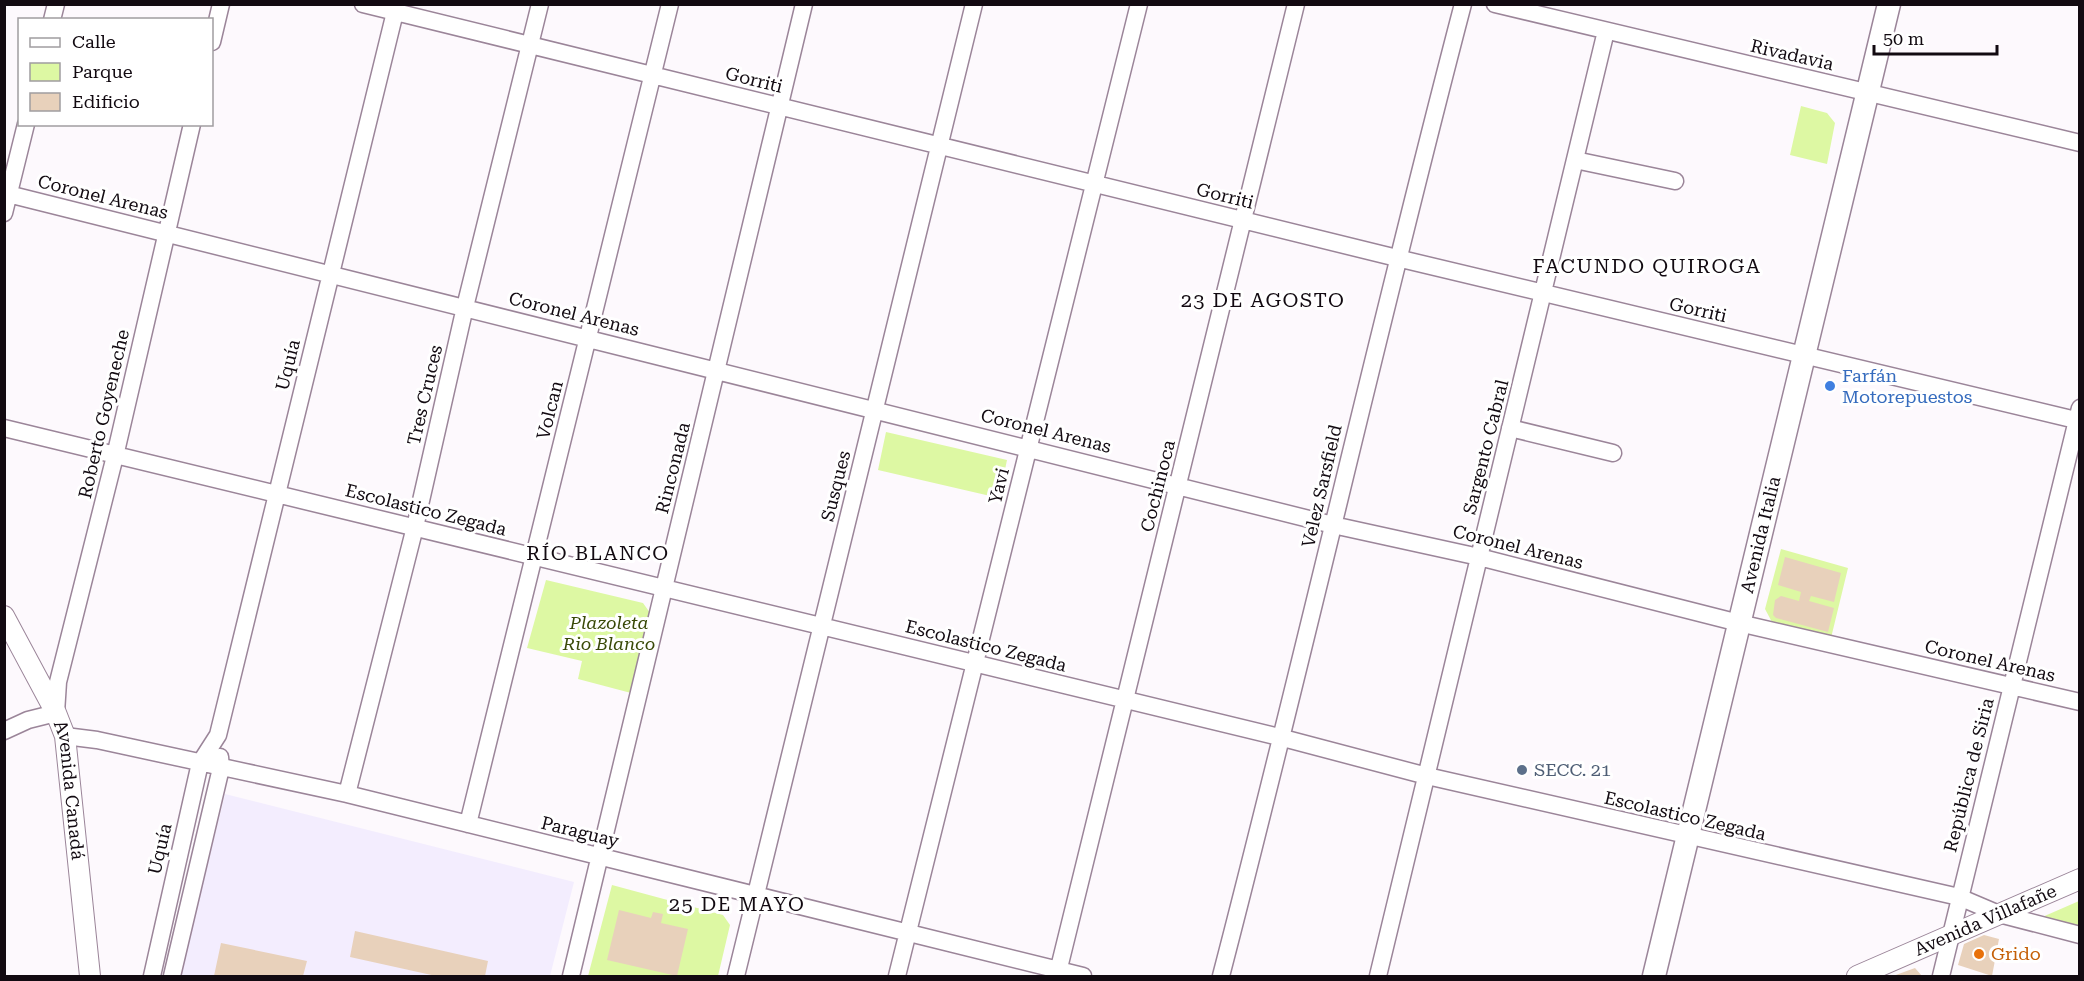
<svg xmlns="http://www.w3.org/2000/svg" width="2084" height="981" font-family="'Roboto Serif',serif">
<rect width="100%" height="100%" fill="#fdf9fd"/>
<path fill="#f3edfe" d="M 225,794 L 574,882 L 550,976 L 180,976 Z"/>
<path fill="#ddf8a3" d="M 1801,106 L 1827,113 L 1835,123 L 1827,164 L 1790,155 Z
M 886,432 L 1007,460 L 999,498 L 878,470 Z
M 1781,549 L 1848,568 L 1831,638 L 1773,624 L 1765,609 Z
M 546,580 L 643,603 L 653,617 L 631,693 L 578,679 L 582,661 L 527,648 Z
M 612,885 L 723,915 L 730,925 L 718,976 L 588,976 Z
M 2079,901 L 2079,927 L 2040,918 Z"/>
<path fill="#e8d1bb" d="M 1785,557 L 1841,573 L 1834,602 L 1811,596 L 1809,601 L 1834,608 L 1828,632 L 1776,618 L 1773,615 L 1775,600 L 1781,596 L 1799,601 L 1801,592 L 1778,585 Z
M 619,910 L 651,918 L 653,912 L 663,914 L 661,923 L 688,929 L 677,976 L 607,960 Z
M 355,931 L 488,961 L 485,976 L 436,976 L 350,957 Z
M 1984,935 L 1999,939 L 1992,976 L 1958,965 L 1964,944 Z
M 221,943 L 307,961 L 303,976 L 214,976 Z
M 1915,968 L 1922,976 L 1893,976 Z"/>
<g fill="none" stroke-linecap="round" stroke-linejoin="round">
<defs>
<path id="minor" d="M 363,4 L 1397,258 L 2080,421
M 1495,4 L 2080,143
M 52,20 L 56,4
M 212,42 L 221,4
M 1575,160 L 1675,181
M 4,193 L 1333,525 L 1479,557 L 1739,623 L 2080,702
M 4,213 L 26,124
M 4,428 L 1283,738 L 1427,776 L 1959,897 L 1999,914 L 2080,935
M 1510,428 L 1613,453
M 4,731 L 28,720 L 56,713 L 58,682 L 115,456 L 192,124
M 65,736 L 97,740 L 347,794 L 1083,976
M 347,794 L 415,527 L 465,307 L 540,4
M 468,824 L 670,4
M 152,976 L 200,763 L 218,735 L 397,4
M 172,976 L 221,768 L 220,757
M 571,976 L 804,4
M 736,976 L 974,4
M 897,976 L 1139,4
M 1057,976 L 1296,4
M 1221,976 C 1305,653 1378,328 1463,4
M 1378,976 L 1606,31
M 1941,976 L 2080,408"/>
<g id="tertiary">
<path id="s1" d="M 4,616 L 56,713 L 65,736 L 90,976"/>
<path id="s2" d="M 1857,976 L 2080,879"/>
</g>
<g id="secondary">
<path id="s3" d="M 1654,976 L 1889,4"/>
</g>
</defs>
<use href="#minor" stroke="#9b8599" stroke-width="19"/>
<use href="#tertiary" stroke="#9b8599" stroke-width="22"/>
<use href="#secondary" stroke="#9b8599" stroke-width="25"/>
<use href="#minor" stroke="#fff" stroke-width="16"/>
<use href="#tertiary" stroke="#fff" stroke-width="20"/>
<use href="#secondary" stroke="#fff" stroke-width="22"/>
</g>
<circle fill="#3f7fe0" stroke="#fff" stroke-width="2" cx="1830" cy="386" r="6"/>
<circle fill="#5c6f8a" stroke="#fff" stroke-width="2" cx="1522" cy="770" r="6"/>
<circle fill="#e8710a" stroke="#fff" stroke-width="2" cx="1979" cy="954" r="6"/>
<g text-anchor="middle" stroke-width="6" stroke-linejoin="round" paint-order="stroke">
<g font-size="18" fill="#120a11" stroke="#fff">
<text transform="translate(1792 55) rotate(13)" y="6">Rivadavia</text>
<text transform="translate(754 80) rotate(14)" y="6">Gorriti</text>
<text transform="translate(1225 196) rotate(14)" y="6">Gorriti</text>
<text transform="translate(103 197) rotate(14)" y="6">Coronel Arenas</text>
<text transform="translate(1698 310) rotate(13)" y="6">Gorriti</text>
<text transform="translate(574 314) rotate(14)" y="6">Coronel Arenas</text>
<text transform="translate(288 365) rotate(-76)" y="6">Uquía</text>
<text transform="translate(425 395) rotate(-77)" y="6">Tres Cruces</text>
<text transform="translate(550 410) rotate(-76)" y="6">Volcan</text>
<text transform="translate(104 414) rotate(-77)" y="6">Roberto Goyeneche</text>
<text transform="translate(1046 431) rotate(14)" y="6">Coronel Arenas</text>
<text transform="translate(1486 447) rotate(-76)" y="6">Sargento Cabral</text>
<text transform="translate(673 468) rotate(-76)" y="6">Rinconada</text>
<text transform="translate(836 486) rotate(-76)" y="6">Susques</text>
<text transform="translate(999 486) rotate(-76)" y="6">Yavi</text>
<text transform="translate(1158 486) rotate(-76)" y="6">Cochinoca</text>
<text transform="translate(1322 486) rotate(-77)" y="6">Velez Sarsfield</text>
<text transform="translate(426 510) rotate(14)" y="6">Escolastico Zegada</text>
<text dy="6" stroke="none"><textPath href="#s3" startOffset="454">Avenida Italia</textPath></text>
<text transform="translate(1518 547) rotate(14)" y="6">Coronel Arenas</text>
<text transform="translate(986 646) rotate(14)" y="6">Escolastico Zegada</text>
<text transform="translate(1990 661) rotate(13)" y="6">Coronel Arenas</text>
<text transform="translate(1969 775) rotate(-76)" y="6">República de Siria</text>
<text dy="6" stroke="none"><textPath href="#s1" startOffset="189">Avenida Canadá</textPath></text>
<text transform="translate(1685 816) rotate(13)" y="6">Escolastico Zegada</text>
<text transform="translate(580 832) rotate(14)" y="6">Paraguay</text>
<text transform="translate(160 849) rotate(-77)" y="6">Uquía</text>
<text dy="6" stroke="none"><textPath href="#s2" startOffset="140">Avenida Villafañe</textPath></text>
</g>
<g font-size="18" fill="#366cbe" stroke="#fff" text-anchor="start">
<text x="1842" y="382">Farfán<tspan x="1842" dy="21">Motorepuestos</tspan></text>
</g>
<g font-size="18" font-style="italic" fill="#394907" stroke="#fff">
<text x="609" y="629">Plazoleta<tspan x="609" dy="21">Rio Blanco</tspan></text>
</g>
<g font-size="18" fill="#4e5e75" stroke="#fff" text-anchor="start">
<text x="1534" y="776">SECC. 21</text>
</g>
<g font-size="18" fill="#c56008" stroke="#fff" text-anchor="start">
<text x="1991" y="960">Grido</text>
</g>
<g font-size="20" letter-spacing="1.5" fill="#120a11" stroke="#fff">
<text x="1647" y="273">FACUNDO QUIROGA</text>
<text x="1263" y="307">23 DE AGOSTO</text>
<text x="598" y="560">RÍO BLANCO</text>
<text x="737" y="911">25 DE MAYO</text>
</g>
</g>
<rect width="2084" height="981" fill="none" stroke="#120a11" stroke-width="12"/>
<rect x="18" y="18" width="195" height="108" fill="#ffffff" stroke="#a09da0" stroke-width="1.5"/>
<rect x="30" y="38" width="30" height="9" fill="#ffffff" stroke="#a09da0" stroke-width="1.5"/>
<text x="72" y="48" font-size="18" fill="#120a11">Calle</text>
<rect x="30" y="63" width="30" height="18" fill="#ddf8a3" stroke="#a09da0" stroke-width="1.5"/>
<text x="72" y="78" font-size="18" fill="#120a11">Parque</text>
<rect x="30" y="93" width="30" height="18" fill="#e8d1bb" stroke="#a09da0" stroke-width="1.5"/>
<text x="72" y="108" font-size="18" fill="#120a11">Edificio</text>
<path d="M1874 45v9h123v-9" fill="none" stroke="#120a11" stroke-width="3"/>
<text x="1883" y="45" font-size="18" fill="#120a11" stroke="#ffffff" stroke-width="4.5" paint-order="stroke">50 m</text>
</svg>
